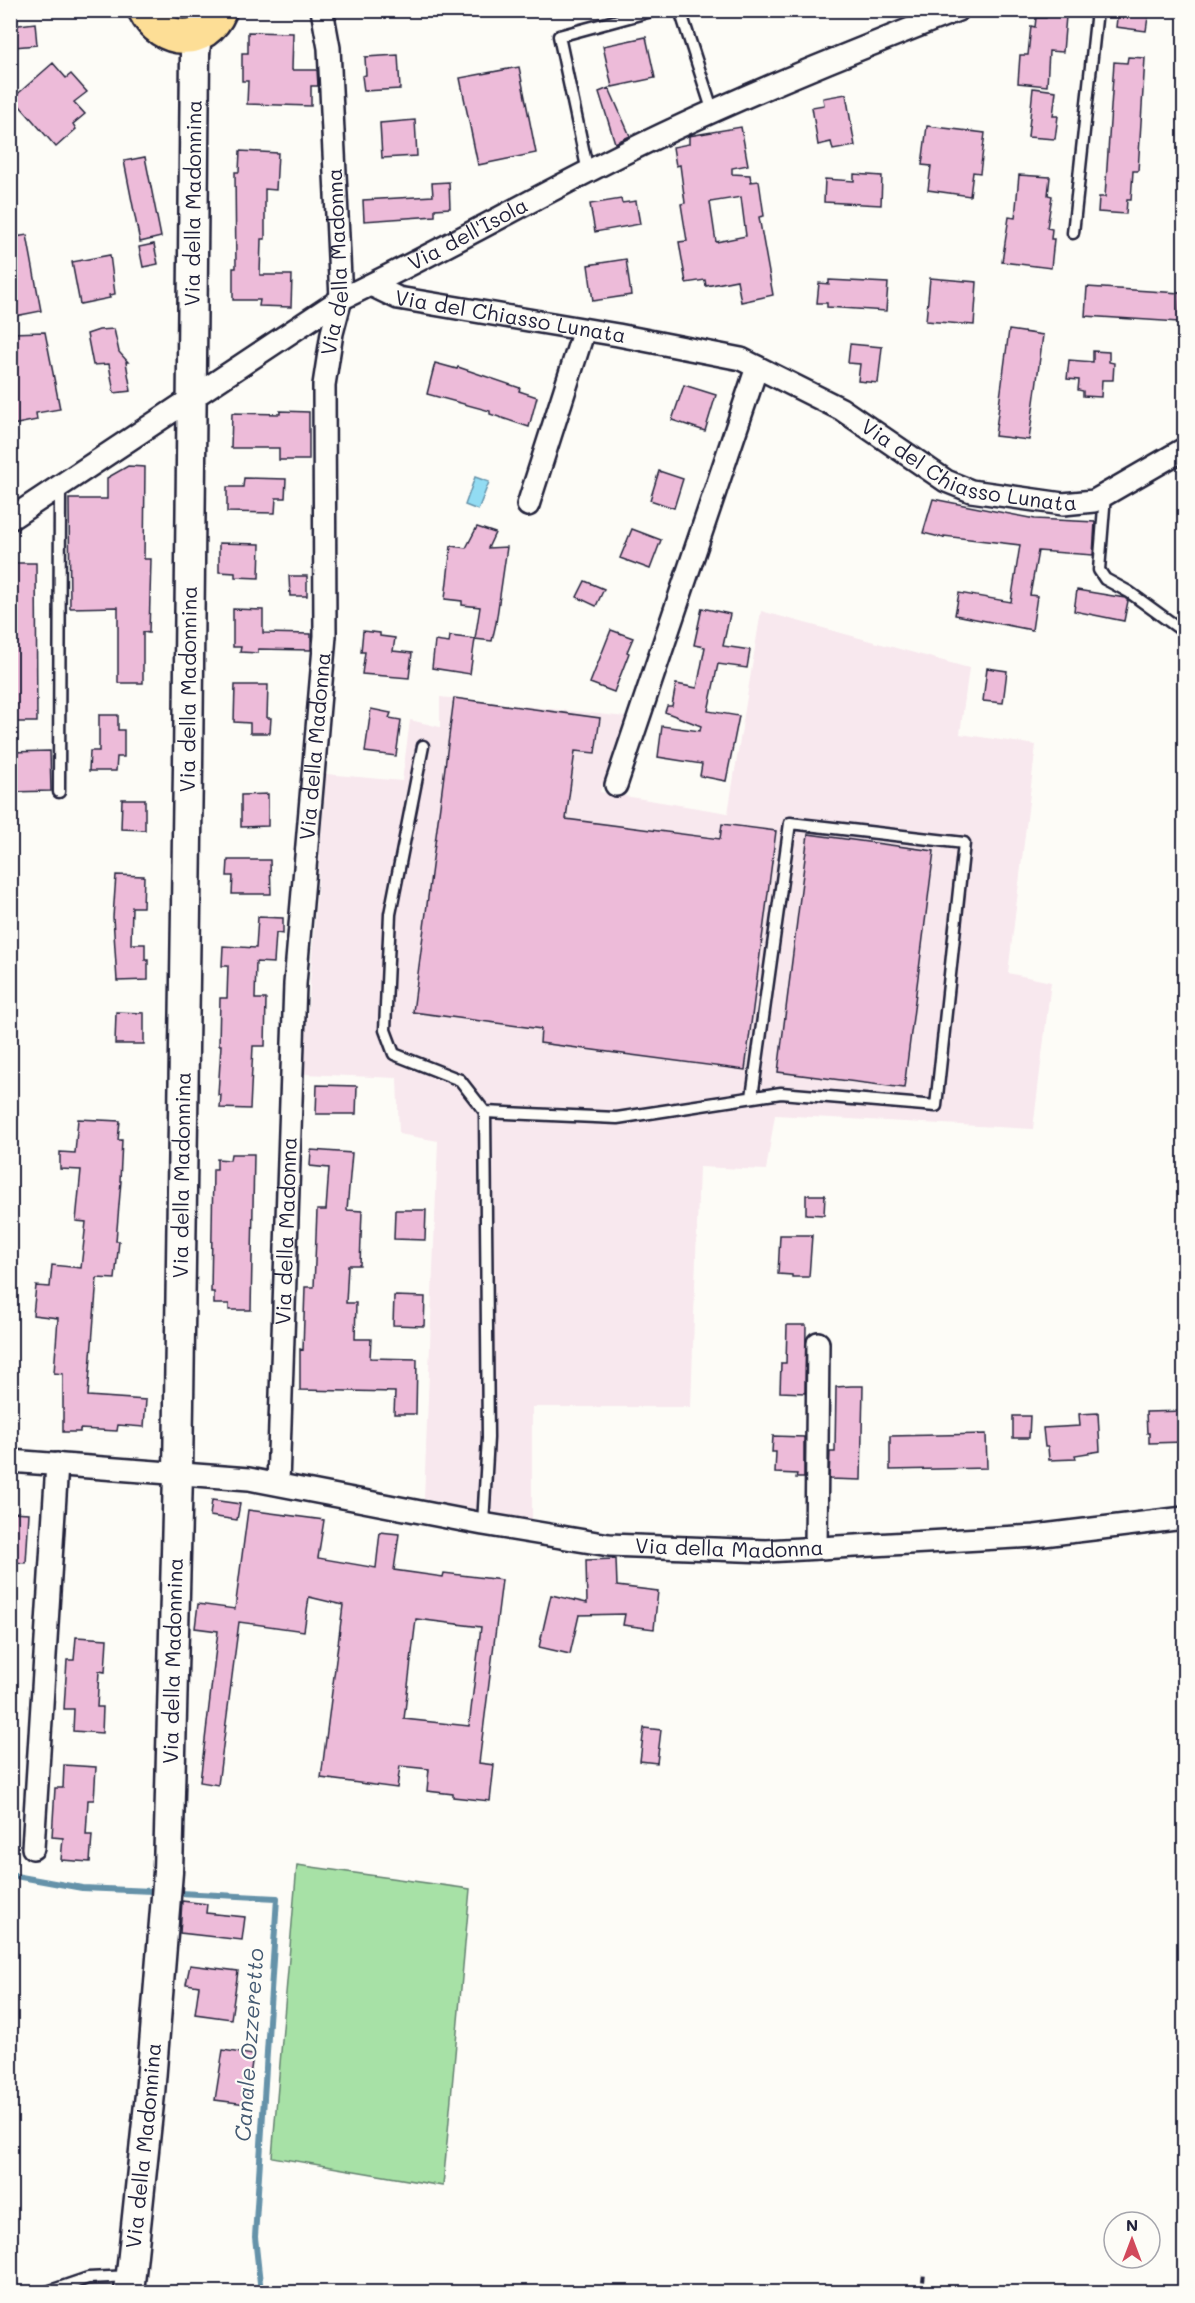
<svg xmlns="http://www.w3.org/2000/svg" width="1195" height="2303" font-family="Mali,sans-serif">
<rect width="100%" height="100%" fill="#fdfcf7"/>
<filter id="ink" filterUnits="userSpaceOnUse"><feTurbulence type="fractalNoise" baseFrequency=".0167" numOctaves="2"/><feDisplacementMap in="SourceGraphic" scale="12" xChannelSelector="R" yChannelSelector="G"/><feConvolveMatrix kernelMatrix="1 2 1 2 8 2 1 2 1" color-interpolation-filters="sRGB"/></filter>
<g filter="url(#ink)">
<path fill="#f8e8ee" d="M 761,611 L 969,668 L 960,734 L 1036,745 L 1008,973 L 1051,982 L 1033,1129 L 775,1115 L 766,1170 L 699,1167 L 691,1407 L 532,1407 L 532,1521 L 424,1499 L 438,1141 L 399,1134 L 397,1078 L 303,1074 L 326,774 L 402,781 L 410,720 L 440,727 L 440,697 L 626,717 L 600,792 L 728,813 Z"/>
<path fill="#a7e1a6" stroke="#648270" stroke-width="1.5" d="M 297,1865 L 470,1889 L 443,2186 L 272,2157 Z"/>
<path fill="#92dcf3" stroke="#6592a9" stroke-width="1.5" d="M 475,477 L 489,482 L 478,510 L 465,505 Z"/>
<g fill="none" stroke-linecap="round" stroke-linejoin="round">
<path stroke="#6592a9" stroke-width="6" d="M 10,1875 L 82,1888 L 152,1891
M 179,1893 L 277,1898 L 255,2237 L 261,2292"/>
</g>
<path fill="#edbbd9" stroke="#22223b" stroke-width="1.5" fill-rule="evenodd" d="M 1118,10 L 1149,10 L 1146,31 L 1116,27 Z
M 1046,14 L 1066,16 L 1063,52 L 1049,51 L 1047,86 L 1018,83 L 1020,55 L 1028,55 L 1031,26 L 1035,27 L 1036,18 L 1046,18 Z
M 35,23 L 37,45 L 14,47 L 11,26 Z
M 248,32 L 293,33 L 292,70 L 317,70 L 318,86 L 311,86 L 311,106 L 247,104 L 248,81 L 242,81 L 242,53 L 248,53 Z
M 646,37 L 655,78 L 612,87 L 603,46 Z
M 398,55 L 400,89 L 364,91 L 362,76 L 366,75 L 365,57 Z
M 1128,57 L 1145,58 L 1138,171 L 1133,171 L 1131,200 L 1127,200 L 1126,214 L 1098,212 L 1099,197 L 1105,197 L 1114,62 L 1127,63 Z
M 53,63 L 66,78 L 71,74 L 87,92 L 74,102 L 85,114 L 73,124 L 76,129 L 56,147 L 13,98 Z
M 519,67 L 536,153 L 478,165 L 460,78 Z
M 609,88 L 630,136 L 615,143 L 599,92 Z
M 1033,88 L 1056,91 L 1053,116 L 1058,116 L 1055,139 L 1028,137 Z
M 846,94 L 855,146 L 833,150 L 831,142 L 818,145 L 812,107 L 824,105 L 823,98 Z
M 415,120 L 417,156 L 382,158 L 380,123 Z
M 927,126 L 985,133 L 980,173 L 973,172 L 970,196 L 928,190 L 931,166 L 922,165 Z
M 741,127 L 748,165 L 732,168 L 732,174 L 750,175 L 751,182 L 759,181 L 764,216 L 759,217 L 773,295 L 741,302 L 737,280 L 706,286 L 705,280 L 686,283 L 679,242 L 687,241 L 681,204 L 685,203 L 680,165 L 676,166 L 673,147 L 689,144 L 689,136 ZM 741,197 L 746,236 L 716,242 L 710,202 Z
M 240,151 L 278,153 L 276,190 L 265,189 L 265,239 L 261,239 L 260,275 L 292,275 L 291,307 L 259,306 L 260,300 L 233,300 L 233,268 L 236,268 L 235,172 L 239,172 Z
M 145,157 L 161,237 L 140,242 L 124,161 Z
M 854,174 L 882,176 L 881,205 L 824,202 L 825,179 L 854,181 Z
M 1019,175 L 1050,177 L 1048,195 L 1052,196 L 1047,228 L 1052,229 L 1051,239 L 1054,239 L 1051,268 L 1002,262 L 1009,217 L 1015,218 Z
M 449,182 L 450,208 L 435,209 L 435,216 L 364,221 L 363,200 L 433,196 L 432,183 Z
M 621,199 L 622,203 L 636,201 L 640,224 L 595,232 L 590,204 Z
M 27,235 L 41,311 L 10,317 L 10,238 Z
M 154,244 L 158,264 L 143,267 L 139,247 Z
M 110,255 L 115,294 L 109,295 L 110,298 L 80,304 L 72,262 Z
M 626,259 L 631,295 L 593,301 L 588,265 Z
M 930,278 L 977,282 L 974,325 L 926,321 Z
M 829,280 L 888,283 L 886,311 L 827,307 L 827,303 L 817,303 L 819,283 L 829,284 Z
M 1087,287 L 1180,293 L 1179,322 L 1085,316 Z
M 114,329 L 119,352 L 128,362 L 126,362 L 131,391 L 114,393 L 109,364 L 93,365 L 87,334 L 99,330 Z
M 1009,330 L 1043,335 L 1029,440 L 995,436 Z
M 45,332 L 60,409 L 36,413 L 37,420 L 12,425 L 10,415 L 10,333 Z
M 850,344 L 882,347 L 878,383 L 858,381 L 860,364 L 848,363 Z
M 1093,351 L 1109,352 L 1109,362 L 1114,363 L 1113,380 L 1102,380 L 1101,397 L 1083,396 L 1083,391 L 1078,390 L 1079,380 L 1067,379 L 1069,360 L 1093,362 Z
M 435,363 L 457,369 L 458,367 L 520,388 L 519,391 L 537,397 L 529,427 L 490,414 L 490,411 L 427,394 Z
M 684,385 L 716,395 L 705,431 L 672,420 Z
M 280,411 L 309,412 L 309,460 L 279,460 L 279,448 L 231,448 L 232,413 L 280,414 Z
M 128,466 L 145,467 L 144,559 L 151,559 L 149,633 L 143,632 L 143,683 L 118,683 L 118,607 L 70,608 L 69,499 L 107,499 L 107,478 Z
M 659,471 L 683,479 L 674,508 L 650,500 Z
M 244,478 L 286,479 L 285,498 L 276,498 L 275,513 L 227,512 L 227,487 L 243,487 Z
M 933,499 L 1035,519 L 1095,522 L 1093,555 L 1038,551 L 1030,595 L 1037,596 L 1032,630 L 955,615 L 959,593 L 1011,602 L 1020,545 L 944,536 L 944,538 L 923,533 Z
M 477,527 L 495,533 L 488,548 L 507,547 L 496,623 L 492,641 L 475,639 L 480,607 L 462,605 L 462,601 L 445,599 L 451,546 L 466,548 Z
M 632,529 L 661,540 L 650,569 L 620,558 Z
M 219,543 L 260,544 L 259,578 L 235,577 L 235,573 L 219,572 Z
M 10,563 L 36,563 L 37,722 L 10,722 Z
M 289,576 L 307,576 L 307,596 L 290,596 Z
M 585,581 L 604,589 L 596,606 L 577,597 Z
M 1077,590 L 1125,598 L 1128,601 L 1124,621 L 1074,611 Z
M 702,608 L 730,614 L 723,646 L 750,650 L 747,668 L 718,664 L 708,711 L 739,716 L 726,781 L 700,776 L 702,764 L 658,757 L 662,726 L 700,731 L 701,726 L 665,712 L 667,706 L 672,706 L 676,684 L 697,688 L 705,647 L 694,645 Z
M 233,609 L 263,610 L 263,633 L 311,634 L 311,650 L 258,649 L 258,653 L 240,652 L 241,647 L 233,647 Z
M 611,630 L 633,638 L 627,652 L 629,653 L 614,692 L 590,683 Z
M 363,631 L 380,633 L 380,636 L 395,638 L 393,651 L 412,653 L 409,678 L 362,674 L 365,652 L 361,652 Z
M 450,636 L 475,639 L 470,674 L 432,668 L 435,641 L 449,643 Z
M 987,668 L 1007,671 L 1003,703 L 983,701 Z
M 235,685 L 268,685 L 267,718 L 271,718 L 270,733 L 250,733 L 250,723 L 234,722 Z
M 454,698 L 600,718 L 595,753 L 575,751 L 566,819 L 720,839 L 722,824 L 776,831 L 745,1070 L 540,1043 L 541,1029 L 413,1012 Z
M 371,709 L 391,713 L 389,718 L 401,720 L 396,756 L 365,752 Z
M 99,715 L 118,715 L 118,730 L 124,730 L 124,757 L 117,757 L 116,771 L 89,771 L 90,751 L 99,751 Z
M 50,751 L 51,791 L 10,792 L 10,752 Z
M 268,794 L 268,826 L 241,827 L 241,795 Z
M 122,799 L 145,799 L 145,830 L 121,829 Z
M 808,834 L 934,851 L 904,1088 L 778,1072 Z
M 228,860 L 270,860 L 271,894 L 232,894 L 233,876 L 227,876 Z
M 116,875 L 144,876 L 143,907 L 132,907 L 131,944 L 145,944 L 145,960 L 148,960 L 148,980 L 117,981 L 113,917 Z
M 258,917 L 283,918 L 283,934 L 276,933 L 274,963 L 256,962 L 255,999 L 266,999 L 265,1046 L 253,1046 L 250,1109 L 220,1108 L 221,1095 L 218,1095 L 221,1045 L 219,1045 L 220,998 L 227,998 L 228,966 L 222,966 L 223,946 L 256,948 Z
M 116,1012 L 144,1013 L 144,1044 L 115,1044 Z
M 317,1085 L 357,1086 L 356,1114 L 316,1114 Z
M 78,1119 L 120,1121 L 118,1140 L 122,1140 L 120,1181 L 121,1181 L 116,1241 L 119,1241 L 115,1279 L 97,1278 L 88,1396 L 146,1400 L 144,1427 L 118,1425 L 117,1431 L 80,1429 L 80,1432 L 63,1432 L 63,1374 L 54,1373 L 58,1318 L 33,1315 L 36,1286 L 50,1287 L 52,1265 L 81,1268 L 86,1222 L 76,1221 L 81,1170 L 60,1169 L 60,1152 L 75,1153 Z
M 311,1150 L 352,1153 L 347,1210 L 362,1211 L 360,1265 L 348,1265 L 346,1303 L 356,1303 L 355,1339 L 371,1339 L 370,1358 L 417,1359 L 416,1414 L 394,1414 L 395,1392 L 300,1390 L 300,1349 L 303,1350 L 305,1287 L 314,1287 L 317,1210 L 326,1210 L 329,1168 L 310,1166 Z
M 231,1154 L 254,1154 L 251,1310 L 229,1310 L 229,1304 L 214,1304 L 214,1292 L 211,1292 L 213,1169 L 217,1169 L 217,1159 L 230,1160 Z
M 806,1195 L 825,1195 L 824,1215 L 806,1214 Z
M 395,1210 L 426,1210 L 425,1240 L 394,1239 Z
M 780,1235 L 812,1235 L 809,1277 L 792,1277 L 792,1275 L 778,1274 Z
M 394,1296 L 425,1297 L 424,1326 L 393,1325 Z
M 787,1325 L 806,1325 L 805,1393 L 780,1392 L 781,1363 L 786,1363 Z
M 851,1386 L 863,1386 L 861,1480 L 829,1479 L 830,1452 L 835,1452 L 836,1387 Z
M 1185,1411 L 1185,1442 L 1149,1443 L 1149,1433 L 1147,1433 L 1146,1412 Z
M 1098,1413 L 1100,1451 L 1075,1455 L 1076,1459 L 1049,1460 L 1048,1447 L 1045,1447 L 1043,1428 L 1080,1426 L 1079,1414 Z
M 1013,1416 L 1030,1416 L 1029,1438 L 1013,1438 Z
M 986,1434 L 987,1468 L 890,1470 L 890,1436 Z
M 773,1436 L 804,1437 L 804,1478 L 796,1478 L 797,1474 L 775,1473 L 776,1452 L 772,1452 Z
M 212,1500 L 240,1504 L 237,1520 L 210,1516 Z
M 248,1510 L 324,1520 L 318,1558 L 376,1568 L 380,1532 L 399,1534 L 394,1570 L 443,1577 L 444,1573 L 502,1580 L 479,1763 L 494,1765 L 490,1801 L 453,1797 L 453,1794 L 427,1791 L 429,1769 L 400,1766 L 397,1788 L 321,1778 L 343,1605 L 309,1597 L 304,1631 L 239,1622 L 218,1785 L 200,1782 L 218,1631 L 195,1628 L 198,1604 L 235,1609 ZM 416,1619 L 481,1627 L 469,1726 L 404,1719 Z
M 10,1512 L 29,1513 L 26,1563 L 10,1562 Z
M 616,1559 L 617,1586 L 658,1591 L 654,1629 L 623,1625 L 625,1614 L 579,1615 L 570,1654 L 539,1647 L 551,1595 L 587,1603 L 586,1560 Z
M 76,1637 L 107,1639 L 105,1672 L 99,1671 L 97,1707 L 103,1707 L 102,1733 L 73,1731 L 74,1709 L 64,1709 L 67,1660 L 74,1660 Z
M 644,1728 L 661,1730 L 657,1763 L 640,1761 Z
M 64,1765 L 96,1767 L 94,1800 L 88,1800 L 86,1835 L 92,1835 L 90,1862 L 61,1860 L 63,1838 L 52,1837 L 55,1788 L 63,1788 Z
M 182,1901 L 207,1904 L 206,1913 L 245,1917 L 242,1940 L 180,1933 Z
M 190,1965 L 238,1971 L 231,2019 L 195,2014 L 199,1986 L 186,1984 Z
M 223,2050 L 253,2055 L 246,2104 L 215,2100 Z"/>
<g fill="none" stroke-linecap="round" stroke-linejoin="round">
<defs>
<path id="lane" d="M 680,10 L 713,112
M 588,172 L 559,36 L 655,10
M 1073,233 L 1097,10
M 1105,495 L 1099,570 L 1105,579 L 1129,592 L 1184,632
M 423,746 L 390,914 L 385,1030 L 394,1054 L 460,1080 L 485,1112 L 488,1438 L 483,1524
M 59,792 L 60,486
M 485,1112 L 617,1118 L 781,1093 L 936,1106 L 964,843 L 790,823 L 752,1097
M 47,2292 L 88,2278 L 131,2276"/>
<g id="street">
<path id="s1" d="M 371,285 L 398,298 L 618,335 L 741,359 L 841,409 L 946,481 L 971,491 L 1063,504 L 1094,501 L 1184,449"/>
<path d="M 528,505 L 584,330"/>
<path id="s2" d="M 10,519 L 341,299 C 453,246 560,182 672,130 C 766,86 862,48 958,10"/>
<path d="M 616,785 L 757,367"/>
<path id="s3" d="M 10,1461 L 249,1479 L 483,1524 L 609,1545 L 766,1551 L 1035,1536 L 1184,1518"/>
<path id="s4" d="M 278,1483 L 295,984 L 325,636 L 324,385 L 332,333 L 341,299 L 329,48 L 322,10"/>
<path d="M 816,1548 L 818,1343"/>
<path d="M 33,1848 L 57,1464"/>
</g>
<g id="secondary">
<path id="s5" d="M 129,2292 L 150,2094 L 168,1872 L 178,1473 L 188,767 L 195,54 L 197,34"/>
</g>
<path id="primary" d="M 145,10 C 162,44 205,46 220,10"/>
</defs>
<use href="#lane" stroke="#22223b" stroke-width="15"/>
<use href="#street" stroke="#22223b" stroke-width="26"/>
<use href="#secondary" stroke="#22223b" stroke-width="33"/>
<use href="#primary" stroke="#22223b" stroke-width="38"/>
<path stroke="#22223b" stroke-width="4" stroke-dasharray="6 4.5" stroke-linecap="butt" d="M 922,2292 L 924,2273"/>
<use href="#lane" stroke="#fdfcf7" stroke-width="10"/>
<use href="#street" stroke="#fdfcf7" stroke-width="21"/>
<use href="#secondary" stroke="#fdfcf7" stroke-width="28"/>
<use href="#primary" stroke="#fdde96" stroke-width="33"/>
</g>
</g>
<g text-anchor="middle" stroke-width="4.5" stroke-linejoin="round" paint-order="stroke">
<g font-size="21" fill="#22223b" stroke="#fdfcf7">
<text dy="7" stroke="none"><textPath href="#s5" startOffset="2091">Via della Madonnina</textPath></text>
<text dy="7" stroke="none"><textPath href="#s2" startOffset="540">Via dell'Isola</textPath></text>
<text dy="7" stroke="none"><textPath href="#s4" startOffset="1224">Via della Madonna</textPath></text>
<text dy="7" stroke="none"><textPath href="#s1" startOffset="144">Via del Chiasso Lunata</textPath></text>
<text dy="7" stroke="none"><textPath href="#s1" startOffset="634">Via del Chiasso Lunata</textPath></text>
<text dy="7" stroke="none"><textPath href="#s5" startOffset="1605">Via della Madonnina</textPath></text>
<text dy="7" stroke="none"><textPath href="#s4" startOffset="738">Via della Madonna</textPath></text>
<text dy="7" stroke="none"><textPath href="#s5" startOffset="1119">Via della Madonnina</textPath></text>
<text dy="7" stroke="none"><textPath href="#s4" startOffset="252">Via della Madonna</textPath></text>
<text dy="7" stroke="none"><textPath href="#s3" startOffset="726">Via della Madonna</textPath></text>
<text dy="7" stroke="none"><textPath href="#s5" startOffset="633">Via della Madonnina</textPath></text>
<text dy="7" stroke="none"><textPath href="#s5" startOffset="147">Via della Madonnina</textPath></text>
</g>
<g font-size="22" font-style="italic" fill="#445a72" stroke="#fdfcf7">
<text transform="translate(249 2045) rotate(-86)" y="8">Canale Ozzeretto</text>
</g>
</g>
<rect width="1195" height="2303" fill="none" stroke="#fdfcf7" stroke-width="36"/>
<rect x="18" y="18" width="1159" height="2267" fill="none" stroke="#22223b" stroke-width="2" filter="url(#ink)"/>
<g transform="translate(1132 2240)"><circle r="28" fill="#fdfcf7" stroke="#a5a5ac" stroke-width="1.5"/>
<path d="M0-4.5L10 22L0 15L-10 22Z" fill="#d1495b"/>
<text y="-9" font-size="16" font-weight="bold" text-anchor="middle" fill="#22223b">N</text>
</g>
</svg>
